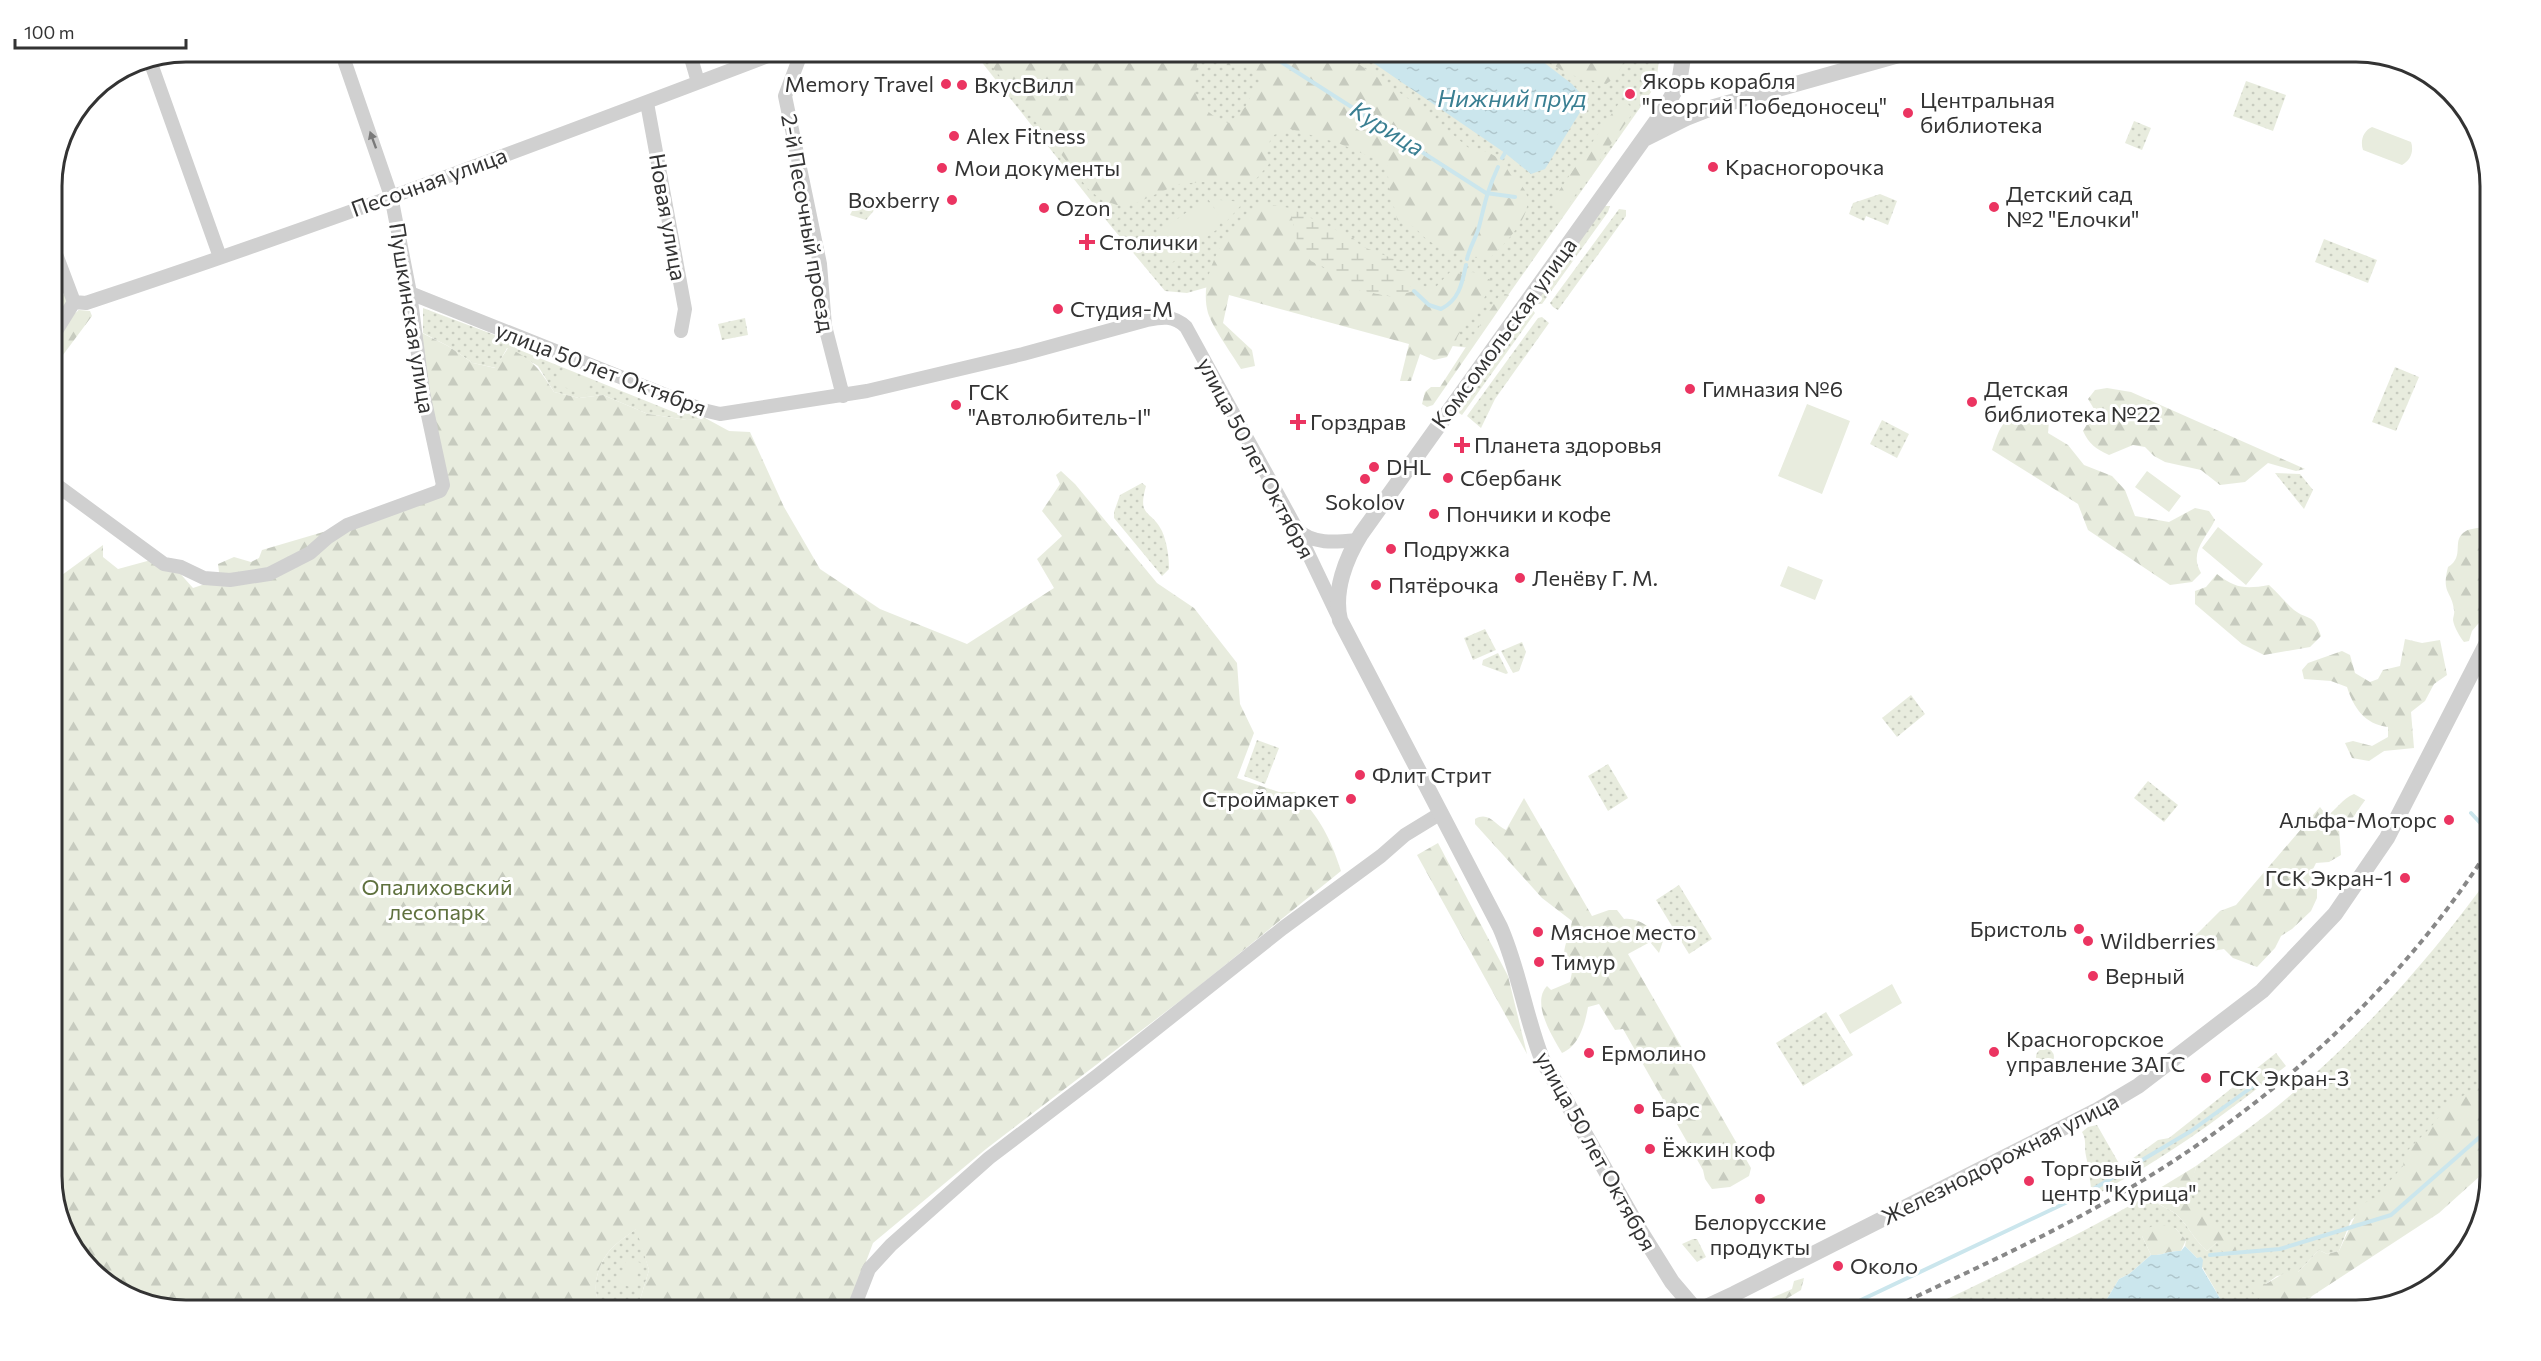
<svg xmlns="http://www.w3.org/2000/svg" width="2541" height="1361" font-family="Commissioner,sans-serif">
<defs>
<pattern id="green-dots" width="8" height="8" patternUnits="userSpaceOnUse" patternTransform="scale(1.5)"><rect width="8" height="8" fill="#e8ecde"/><path d="M2 2h.1M6 6h.1" fill="none" stroke="#c7cbbf" stroke-width="1.8" stroke-linecap="round"/></pattern>
<pattern id="forest-firs" width="22" height="20" patternUnits="userSpaceOnUse" patternTransform="scale(1.5)"><rect width="22" height="20" fill="#e8ecde"/><path d="M5 1l3.5 6h-7zM16 11l3.5 6h-7z" fill="#c7cbbf"/></pattern>
<pattern id="wetland-marsh" width="20" height="14" patternUnits="userSpaceOnUse" patternTransform="scale(1.5)"><rect width="20" height="14" fill="#e8ecde"/><path d="M1 5h8M5 5V1M11 12h8M15 12V8" fill="none" stroke="#c7cbbf"/></pattern>
<pattern id="water-ripples" width="26" height="14" patternUnits="userSpaceOnUse" patternTransform="scale(1.5)"><rect width="26" height="14" fill="#cbe6ed"/><path d="M2 4q2-2 4 0t4 0M15 11q2-2 4 0t4 0" fill="none" stroke="#afc6cc"/></pattern>
</defs>
<rect width="100%" height="100%" fill="#fff"/>
<path fill="url(#green-dots)" d="M 973,51 L 1660,51 L 1656,85 L 1471,348 L 1416,342 L 1208,287 L 1187,293 L 1165,291 L 1110,225 Z
M 2246,81 L 2286,95 L 2273,131 L 2233,116 Z
M 2134,121 L 2151,128 L 2142,150 L 2125,143 Z
M 1880,194 L 1897,201 L 1888,225 L 1866,216 L 1864,221 L 1849,214 L 1853,203 Z
M 864,201 L 870,201 L 876,205 L 876,208 L 866,220 L 850,215 L 855,205 Z
M 1604,206 L 1610,206 L 1608,212 L 1542,304 L 1536,303 Z
M 1619,209 L 1626,210 L 1626,216 L 1558,310 L 1553,307 L 1550,303 Z
M 2324,239 L 2377,260 L 2368,283 L 2315,262 Z
M 423,308 L 519,344 L 517,349 L 676,413 L 690,411 L 707,419 L 687,420 L 648,414 L 603,395 L 579,398 L 554,392 L 538,366 L 507,348 L 496,368 L 473,363 L 448,346 L 423,333 Z
M 1531,308 L 1535,313 L 1462,415 L 1456,411 Z
M 1542,317 L 1549,323 L 1495,399 L 1481,428 L 1467,416 L 1538,318 Z
M 745,318 L 748,335 L 722,340 L 718,324 Z
M 2395,367 L 2419,377 L 2396,431 L 2372,422 Z
M 1882,420 L 1909,434 L 1897,458 L 1870,444 Z
M 2275,473 L 2300,474 L 2313,490 L 2304,509 Z
M 1142,483 L 1146,486 C 1137,518 1151,509 1162,531 C 1167,543 1169,556 1169,569 L 1162,576 L 1114,518 L 1114,512 L 1120,495 Z
M 1485,629 L 1496,650 L 1473,660 L 1464,638 Z
M 1522,642 L 1526,652 L 1519,671 L 1513,673 L 1501,651 Z
M 1498,653 L 1508,673 L 1506,674 L 1482,665 L 1483,660 Z
M 1911,695 L 1925,714 L 1897,737 L 1882,718 Z
M 1257,740 L 1279,748 L 1265,784 L 1244,776 Z
M 1608,764 L 1628,798 L 1608,811 L 1588,776 Z
M 2148,781 L 2178,805 L 2164,822 L 2134,798 Z
M 2490,876 L 2490,1107 L 2351,1220 L 2339,1251 L 2327,1254 L 2319,1250 L 2298,1272 L 2277,1276 L 2266,1284 L 2280,1302 L 2312,1296 L 2300,1310 L 2224,1310 L 2224,1305 L 2197,1258 L 2185,1246 L 2186,1240 L 2175,1228 L 2142,1231 L 2142,1236 L 2151,1255 L 2129,1274 L 2119,1279 L 2102,1307 L 2093,1310 L 1924,1310 C 2002,1273 2080,1235 2155,1191 L 2153,1200 C 2161,1207 2171,1209 2178,1216 C 2189,1227 2195,1241 2207,1251 L 2217,1242 L 2236,1252 L 2180,1194 C 2190,1186 2194,1178 2196,1166 C 2220,1148 2246,1131 2270,1112 C 2354,1045 2427,963 2490,876 Z
M 1679,885 L 1712,939 L 1689,954 L 1656,900 Z
M 1826,1012 L 1853,1055 L 1803,1086 L 1776,1043 Z
M2036 1057a9 9 0 1 1 18 0a9 9 0 1 1-18 0Z
M 2276,1053 L 2286,1066 C 2234,1107 2182,1147 2124,1179 C 2114,1184 2103,1193 2092,1195 C 2090,1182 2089,1168 2086,1156 C 2084,1147 2087,1140 2082,1132 L 2088,1127 L 2097,1125 L 2121,1167 L 2158,1140 L 2169,1138 Z
M 637,1228 L 649,1270 L 640,1300 L 619,1309 L 602,1308 C 591,1293 596,1269 607,1254 C 614,1244 627,1236 637,1228 Z
M 1693,1239 L 1697,1239 L 1706,1257 L 1697,1262 L 1682,1244 Z
M 1851,1302 L 1849,1310 L 1815,1310 L 1819,1308 Z"/>
<path fill="url(#forest-firs)" fill-rule="evenodd" d="M 980,51 L 1340,51 L 1423,109 L 1471,150 C 1492,150 1501,158 1511,175 C 1514,181 1521,184 1524,189 C 1539,212 1503,245 1488,260 C 1469,257 1445,252 1429,241 C 1415,230 1419,226 1398,222 L 1389,188 L 1387,164 L 1338,143 L 1290,129 L 1274,135 L 1265,149 L 1269,164 L 1257,178 L 1242,182 L 1226,180 L 1179,184 L 1136,203 L 1117,205 L 1102,200 L 1089,190 ZM 1210,53 L 1224,65 L 1254,66 L 1260,80 L 1245,107 L 1229,123 C 1215,120 1198,105 1195,91 C 1193,82 1196,71 1198,62 Z
M 1533,51 L 1626,51 L 1629,52 L 1615,78 L 1606,84 L 1567,74 Z
M 1619,103 L 1627,103 L 1632,108 L 1630,117 L 1564,211 L 1558,211 L 1552,201 Z
M 1260,203 L 1290,208 L 1298,245 L 1311,261 L 1331,272 L 1349,288 L 1393,297 L 1406,294 L 1406,271 L 1423,286 L 1434,289 L 1450,272 L 1461,274 L 1473,272 L 1493,281 L 1476,314 L 1462,328 L 1447,357 L 1434,360 L 1420,354 L 1411,381 L 1400,381 L 1409,344 L 1229,295 L 1223,323 L 1252,350 L 1255,366 L 1241,369 C 1232,354 1213,328 1208,313 C 1197,274 1229,223 1260,203 Z
M 1501,293 L 1509,295 L 1433,405 L 1427,407 L 1422,404 L 1425,392 L 1431,387 L 1440,387 Z
M 57,294 L 66,295 L 67,307 L 51,332 L 51,315 L 59,301 Z
M 79,310 L 90,311 L 92,316 L 51,371 L 51,351 L 74,314 Z
M 414,329 L 448,346 L 473,363 L 495,368 L 508,348 C 533,359 539,369 554,392 L 579,398 L 603,395 L 648,414 L 687,420 L 707,419 L 729,431 L 750,432 L 784,507 L 820,569 L 880,609 L 967,644 L 1054,588 L 1037,559 L 1062,536 L 1042,511 L 1060,484 L 1056,475 L 1061,471 L 1075,484 L 1157,583 L 1194,608 L 1237,663 L 1240,704 L 1254,733 L 1237,778 L 1279,792 L 1295,792 C 1320,818 1330,837 1341,871 L 1193,991 L 986,1149 L 873,1243 L 848,1310 L 185,1310 L 126,1296 L 74,1251 L 51,1185 L 51,583 L 103,545 L 103,557 L 118,569 L 151,560 L 177,570 L 193,588 L 214,581 L 219,572 L 218,564 L 234,557 L 251,562 L 259,558 L 262,550 L 347,525 L 440,491 ZM 636,1229 L 649,1270 L 640,1300 L 618,1309 L 602,1308 C 591,1293 596,1269 607,1254 C 614,1244 627,1236 636,1229 Z
M 2107,388 L 2131,392 L 2305,469 L 2296,471 L 2268,463 L 2245,482 L 2220,485 L 2201,470 L 2165,462 L 2154,456 L 2145,447 L 2133,445 L 2109,455 C 2096,449 2089,444 2083,431 L 2089,421 L 2100,419 L 2088,399 L 2095,390 Z
M 2040,413 L 2049,421 L 2048,433 L 2068,445 L 2084,465 L 2112,476 L 2125,490 L 2135,516 L 2169,522 L 2195,508 L 2209,511 L 2215,520 C 2205,540 2189,552 2201,573 L 2192,582 L 2170,585 L 2088,530 L 2078,504 L 1992,450 C 2003,417 2006,415 2040,413 Z
M 2484,526 L 2490,529 L 2490,557 L 2485,569 L 2490,575 L 2490,610 L 2472,631 L 2469,641 L 2464,642 C 2460,637 2454,627 2453,620 C 2453,617 2455,613 2454,610 C 2452,591 2441,594 2448,567 C 2466,556 2450,540 2466,531 C 2470,528 2479,529 2484,526 Z
M 2217,574 C 2236,589 2246,589 2269,585 C 2278,593 2285,602 2294,610 C 2308,621 2313,612 2321,636 L 2310,647 L 2264,655 L 2242,644 L 2195,604 L 2195,591 L 2206,587 Z
M 2405,639 L 2422,643 L 2440,640 L 2447,675 L 2434,684 L 2425,701 L 2411,712 L 2414,748 L 2384,751 L 2369,761 L 2352,758 L 2345,743 L 2353,741 L 2372,746 L 2388,737 L 2388,727 C 2364,724 2354,708 2347,687 L 2331,681 L 2304,679 L 2302,670 L 2308,663 L 2342,651 L 2350,655 L 2355,673 L 2370,682 L 2378,679 L 2383,670 L 2400,666 Z
M 2354,794 L 2365,800 L 2350,822 L 2339,829 L 2341,855 L 2329,862 L 2316,863 L 2310,875 L 2317,885 L 2317,898 L 2311,911 L 2292,929 L 2281,936 L 2275,948 L 2257,967 L 2233,958 L 2224,949 L 2212,951 L 2197,947 L 2193,938 L 2220,911 L 2236,905 L 2320,807 L 2327,816 C 2337,809 2342,799 2354,794 Z
M 1524,798 L 1592,916 L 1609,910 L 1617,910 L 1624,919 C 1639,917 1654,930 1663,941 L 1659,953 L 1650,942 L 1628,954 L 1751,1168 L 1749,1176 L 1730,1187 L 1712,1189 L 1705,1179 L 1703,1170 L 1623,1029 L 1615,1030 L 1599,1004 L 1588,1007 C 1585,1024 1579,1046 1562,1053 C 1552,1036 1531,1003 1547,986 L 1551,990 L 1570,982 L 1572,972 C 1556,954 1569,942 1572,921 L 1542,898 L 1475,824 L 1475,819 C 1489,811 1495,825 1506,830 Z
M 1438,843 L 1508,976 L 1527,1054 L 1417,855 Z
M 2490,1081 L 2490,1167 L 2439,1213 L 2312,1296 L 2280,1302 L 2260,1300 L 2252,1291 L 2251,1282 L 2266,1284 L 2291,1269 L 2298,1272 L 2319,1250 L 2327,1254 L 2339,1251 L 2360,1205 L 2375,1198 L 2403,1166 L 2406,1152 L 2431,1127 L 2450,1103 Z
M 2196,1166 L 2194,1176 L 2188,1191 L 2199,1209 L 2237,1244 L 2236,1252 L 2224,1254 L 2217,1242 L 2207,1251 C 2195,1241 2189,1227 2178,1216 C 2171,1209 2161,1207 2153,1199 L 2155,1191 Z
M 2157,1224 L 2175,1228 L 2186,1240 L 2181,1251 C 2170,1250 2161,1256 2151,1255 L 2142,1236 L 2142,1231 Z
M 1804,1278 L 1801,1290 L 1786,1299 L 1779,1310 L 1764,1310 L 1760,1303 L 1792,1289 L 1794,1281 Z"/>
<path fill="url(#wetland-marsh)" d="M 1290,208 L 1353,238 L 1361,246 L 1394,259 L 1391,268 L 1406,271 L 1407,282 L 1414,291 L 1393,297 L 1348,288 L 1331,272 L 1303,254 L 1298,245 Z"/>
<path fill="#e8ecde" d="M 2372,127 L 2411,142 C 2414,151 2411,160 2402,165 L 2363,150 C 2360,141 2363,131 2372,127 Z
M 1208,199 L 1244,202 L 1225,223 Z
M 1201,202 L 1207,203 L 1220,222 L 1219,228 L 1173,262 L 1167,263 L 1152,243 L 1152,237 Z
M 563,370 L 591,381 L 586,396 L 557,384 Z
M 1807,404 L 1850,421 L 1822,494 L 1778,476 Z
M 2147,471 L 2181,496 L 2169,512 L 2135,487 Z
M 2218,527 L 2263,564 L 2246,585 L 2202,548 Z
M 1788,566 L 1823,580 L 1815,600 L 1780,586 Z
M 1892,984 L 1902,1003 L 1850,1034 L 1839,1015 Z
M 627,1258 L 641,1263 L 633,1288 L 618,1283 Z"/>
<path fill="url(#water-ripples)" d="M 1356,51 L 1529,51 L 1572,84 L 1582,95 L 1582,109 L 1545,169 L 1531,174 L 1505,153 Z
M 2185,1246 L 2197,1258 L 2201,1257 L 2203,1260 L 2202,1268 L 2224,1305 L 2224,1310 L 2093,1310 L 2102,1307 L 2119,1279 L 2129,1274 L 2151,1255 C 2161,1256 2170,1250 2181,1251 Z"/>
<g fill="none" stroke-linecap="round" stroke-linejoin="round">
<path stroke="#cbe6ed" stroke-width="4" d="M 1264,51 L 1486,193 L 1515,197
M 1502,158 L 1505,153
M 1467,259 C 1470,246 1476,238 1479,227 C 1485,203 1487,191 1498,167
M 1414,291 L 1429,305 L 1441,309 C 1459,300 1462,284 1466,265
M 2471,813 L 2484,827 L 2490,829
M 2085,1194 L 2191,1131 L 2252,1087
M 2210,1255 L 2280,1249 L 2391,1215 L 2490,1128
M 1840,1310 L 2078,1197"/>
<path stroke="#d0d0d0" stroke-width="14" d="M 689,51 L 698,82
M 802,51 L 785,96 L 820,264 L 825,326 L 843,396
M 149,58 L 220,257
M 647,103 L 685,309 L 681,331
M 51,241 L 74,302
M 410,293 L 703,410 L 720,414 L 867,391 L 1023,354 L 1147,320 C 1162,317 1174,315 1186,327 L 1295,526 L 1337,614
M 74,302 L 86,303 L 98,299 C 328,223 555,137 781,51
M 51,339 L 74,302
M 51,481 L 164,564 L 181,567 L 204,578 L 230,580 L 269,574 L 310,553 L 327,538 L 347,525 L 440,491 L 443,485 L 423,392 L 410,293 L 391,196 L 341,51
M 1297,529 C 1312,545 1337,542 1357,540
M 853,1310 L 869,1269 L 891,1245 L 989,1158 L 1098,1075 L 1283,928 L 1381,856 L 1405,835 L 1441,813"/>
<path stroke="#d0d0d0" stroke-width="16" d="M 1684,51 L 1679,83 L 1663,112 L 1361,534 C 1346,558 1333,591 1340,620 L 1500,927 C 1519,970 1525,1016 1542,1059 L 1639,1229 L 1672,1282 L 1695,1309 L 1704,1308 L 1734,1294 L 2096,1111 L 2138,1086 L 2262,991 L 2335,914 L 2387,838 L 2490,637
M 1646,138 L 1686,118 L 1714,107 L 1913,51"/>
<path stroke="#888" stroke-width="4" stroke-dasharray="6 4.5" stroke-linecap="butt" d="M 1888,1310 C 1971,1270 2056,1233 2135,1185 C 2274,1102 2403,985 2490,847"/>
</g>
<defs><path id="oneway-solid" d="M-6-.8H1V-3.2L6.5 0L1 3.2V.8H-6Z" transform="scale(1.5)"/></defs>
<use fill="#7a7a7a" href="#oneway-solid" transform="translate(373 140) rotate(-110)"/>
<g fill="#eb3461" stroke="#fff" stroke-width="2">
<circle cx="946" cy="84" r="6"/>
<circle cx="962" cy="85" r="6"/>
<circle cx="1630" cy="94" r="6"/>
<circle cx="1908" cy="113" r="6"/>
<circle cx="954" cy="136" r="6"/>
<circle cx="1713" cy="167" r="6"/>
<circle cx="942" cy="168" r="6"/>
<circle cx="952" cy="200" r="6"/>
<circle cx="1994" cy="207" r="6"/>
<circle cx="1044" cy="208" r="6"/>
<path d="M1084 233h6v6h6v6h-6v6h-6v-6h-6v-6h6z"/>
<circle cx="1058" cy="309" r="6"/>
<circle cx="1690" cy="389" r="6"/>
<circle cx="1972" cy="402" r="6"/>
<circle cx="956" cy="405" r="6"/>
<path d="M1295 413h6v6h6v6h-6v6h-6v-6h-6v-6h6z"/>
<path d="M1459 436h6v6h6v6h-6v6h-6v-6h-6v-6h6z"/>
<circle cx="1374" cy="467" r="6"/>
<circle cx="1448" cy="478" r="6"/>
<circle cx="1365" cy="479" r="6"/>
<circle cx="1434" cy="514" r="6"/>
<circle cx="1391" cy="549" r="6"/>
<circle cx="1520" cy="578" r="6"/>
<circle cx="1376" cy="585" r="6"/>
<circle cx="1360" cy="775" r="6"/>
<circle cx="1351" cy="799" r="6"/>
<circle cx="2449" cy="820" r="6"/>
<circle cx="2405" cy="878" r="6"/>
<circle cx="2079" cy="929" r="6"/>
<circle cx="1538" cy="932" r="6"/>
<circle cx="2088" cy="941" r="6"/>
<circle cx="1539" cy="962" r="6"/>
<circle cx="2093" cy="976" r="6"/>
<circle cx="1994" cy="1052" r="6"/>
<circle cx="1589" cy="1053" r="6"/>
<circle cx="2206" cy="1078" r="6"/>
<circle cx="1639" cy="1109" r="6"/>
<circle cx="1650" cy="1149" r="6"/>
<circle cx="2029" cy="1181" r="6"/>
<circle cx="1760" cy="1199" r="6"/>
<circle cx="1838" cy="1266" r="6"/>
</g>
<g text-anchor="middle" stroke-width="6" stroke-linejoin="round" paint-order="stroke">
<g font-size="22" fill="#333" stroke="#fff" text-anchor="start">
<text x="1642" y="89">Якорь корабля<tspan x="1642" dy="25">"Георгий Победоносец"</tspan></text>
<text x="934" y="92" text-anchor="end">Memory Travel</text>
<text x="974" y="93">ВкусВилл</text>
<text x="1920" y="108">Центральная<tspan x="1920" dy="25">библиотека</tspan></text>
<text x="966" y="144">Alex Fitness</text>
<text x="1725" y="175">Красногорочка</text>
<text x="954" y="176">Мои документы</text>
<text x="2006" y="202">Детский сад<tspan x="2006" dy="25">№2 "Елочки"</tspan></text>
<text x="940" y="208" text-anchor="end">Boxberry</text>
<text x="1056" y="216">Ozon</text>
<text x="1099" y="250">Столички</text>
<text x="1070" y="317">Студия-М</text>
<text x="1702" y="397">Гимназия №6</text>
<text x="1984" y="397">Детская<tspan x="1984" dy="25">библиотека №22</tspan></text>
<text x="968" y="400">ГСК<tspan x="968" dy="25">"Автолюбитель-I"</tspan></text>
<text x="1310" y="430">Горздрав</text>
<text x="1474" y="453">Планета здоровья</text>
<text x="1386" y="475">DHL</text>
<text x="1460" y="486">Сбербанк</text>
<text x="1365" y="510" text-anchor="middle">Sokolov</text>
<text x="1446" y="522">Пончики и кофе</text>
<text x="1403" y="557">Подружка</text>
<text x="1532" y="586">Ленёву Г. М.</text>
<text x="1388" y="593">Пятёрочка</text>
<text x="1372" y="783">Флит Стрит</text>
<text x="1339" y="807" text-anchor="end">Строймаркет</text>
<text x="2437" y="828" text-anchor="end">Альфа-Моторс</text>
<text x="2393" y="886" text-anchor="end">ГСК Экран-1</text>
<text x="2067" y="937" text-anchor="end">Бристоль</text>
<text x="1550" y="940">Мясное место</text>
<text x="2100" y="949">Wildberries</text>
<text x="1551" y="970">Тимур</text>
<text x="2105" y="984">Верный</text>
<text x="2006" y="1047">Красногорское<tspan x="2006" dy="25">управление ЗАГС</tspan></text>
<text x="1601" y="1061">Ермолино</text>
<text x="2218" y="1086">ГСК Экран-3</text>
<text x="1651" y="1117">Барс</text>
<text x="1662" y="1157">Ёжкин коф</text>
<text x="2041" y="1176">Торговый<tspan x="2041" dy="25">центр "Курица"</tspan></text>
<text x="1760" y="1230" text-anchor="middle">Белорусские<tspan x="1760" dy="25">продукты</tspan></text>
<text x="1850" y="1274">Около</text>
</g>
<g font-size="22" fill="#333" stroke="#fff">
<text transform="translate(429 182) rotate(-20)" y="8">Песочная улица</text>
<text transform="translate(668 217) rotate(80)" y="8">Новая улица</text>
<text transform="translate(808 223) rotate(80)" y="8">2-й Песочный проезд</text>
<text transform="translate(412 318) rotate(81)" y="8">Пушкинская улица</text>
<text transform="translate(1504 333) rotate(-54)" y="8">Комсомольская улица</text>
<text transform="translate(601 369) rotate(21)" y="8">улица 50 лет Октября</text>
<text transform="translate(1256 458) rotate(62)" y="8">улица 50 лет Октября</text>
<text transform="translate(1596 1151) rotate(61)" y="8">улица 50 лет Октября</text>
<text transform="translate(2000 1159) rotate(-27)" y="8">Железнодорожная улица</text>
</g>
<g font-size="22" fill="#5f713e" stroke="#fff">
<text x="437" y="895">Опалиховский<tspan x="437" dy="25">лесопарк</tspan></text>
</g>
<g font-size="24" font-style="italic" fill="#3a7f92" stroke="#fff">
<text x="1512" y="107">Нижний пруд</text>
<text transform="translate(1387 129) rotate(32)" y="8">Курица</text>
</g>
</g>
<path d="M0 0H2541V1361H0ZM186 62H2356A124 124 0 0 1 2480 186V1176A124 124 0 0 1 2356 1300H186A124 124 0 0 1 62 1176V186A124 124 0 0 1 186 62Z" fill="#fff" fill-rule="evenodd"/>
<path fill="none" stroke="#333" stroke-width="3" d="M186 62H2356A124 124 0 0 1 2480 186V1176A124 124 0 0 1 2356 1300H186A124 124 0 0 1 62 1176V186A124 124 0 0 1 186 62Z"/>
<path d="M15 39v9h171v-9" fill="none" stroke="#333333" stroke-width="3"/>
<text x="24" y="39" font-size="18" fill="#333333" stroke="#ffffff" stroke-width="4.5" paint-order="stroke">100 m</text>
</svg>
